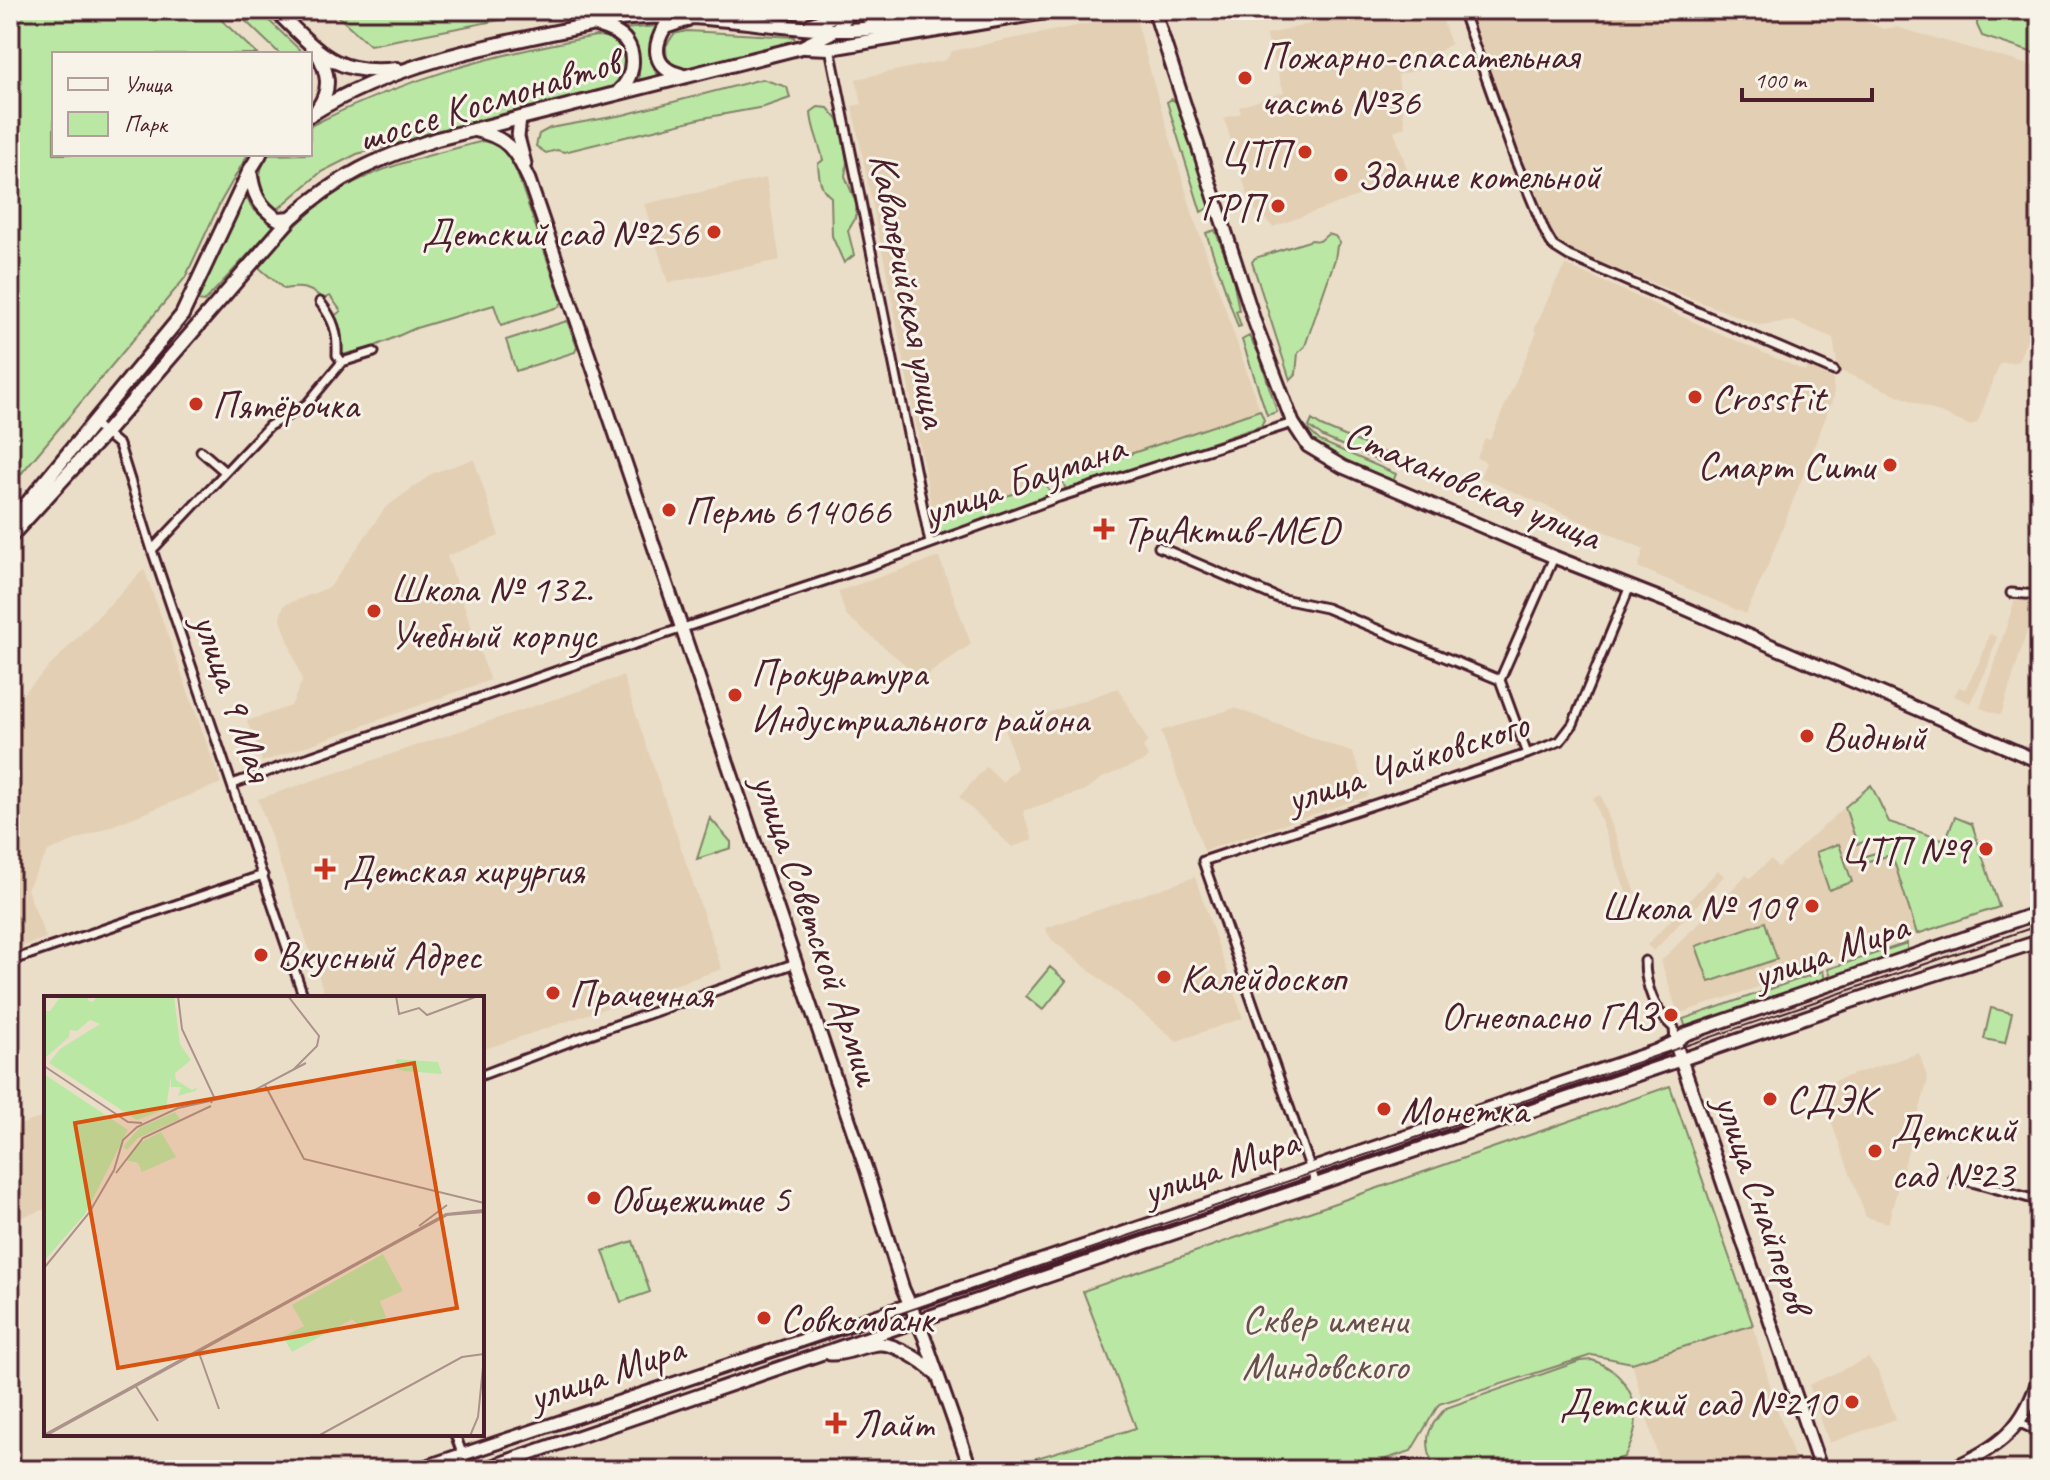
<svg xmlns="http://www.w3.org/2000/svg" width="2050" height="1480" font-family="Caveat,sans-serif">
<rect width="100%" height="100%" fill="#ebdec9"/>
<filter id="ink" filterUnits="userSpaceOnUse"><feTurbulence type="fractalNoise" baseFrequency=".0125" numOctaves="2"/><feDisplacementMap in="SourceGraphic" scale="16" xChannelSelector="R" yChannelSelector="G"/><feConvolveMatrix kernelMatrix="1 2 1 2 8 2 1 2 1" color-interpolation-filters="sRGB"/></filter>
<g filter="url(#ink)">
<path fill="#e3cfb4" d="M 1364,10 L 1439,10 L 1451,44 L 1430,57 L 1432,66 L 1398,75 L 1405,127 L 1394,131 L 1410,177 L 1273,227 L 1251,206 L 1224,118 L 1241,113 L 1239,107 L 1284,92 L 1266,35 Z
M 1466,10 L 1842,10 L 1883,29 L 1896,27 L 2040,68 L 2040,306 L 2018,362 L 2000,363 L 1978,422 L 1971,426 L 1838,370 L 1833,338 L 1793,321 L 1759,325 L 1586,257 L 1566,253 L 1553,238 L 1544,221 L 1522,169 Z
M 1135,14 L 1153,81 L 1194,218 L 1260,410 L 934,520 L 890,289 L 852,106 L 862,104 L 856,79 L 946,60 L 952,51 Z
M 766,178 L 780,260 L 668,283 L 644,204 Z
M 1566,265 L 1805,371 L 1808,367 L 1833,379 L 1834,396 L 1769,563 L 1746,614 L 1638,567 L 1644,549 L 1480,477 L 1486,462 L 1477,458 L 1485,438 L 1490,440 L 1537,332 L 1534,330 L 1556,281 Z
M 474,459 L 499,536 L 447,556 L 490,680 L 262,762 L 247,721 L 291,706 L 302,681 L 280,617 L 284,605 L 330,587 L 385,508 L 433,473 Z
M 939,557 L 971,644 L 926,676 L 919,669 L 915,673 L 846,615 L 838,591 Z
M 144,569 L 221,783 L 48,851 L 27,889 L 46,938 L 10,951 L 10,707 Z
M 2016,596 L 2036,602 L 2001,715 L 1980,708 Z
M 1989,634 L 1997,637 L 1987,669 L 1970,703 L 1954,696 L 1959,687 L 1965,689 L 1981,659 Z
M 623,676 L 722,969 L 482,1050 L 482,998 L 326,998 L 258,799 Z
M 1118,688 L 1148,741 L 1143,747 L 1148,756 L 1146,760 L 1102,778 L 1086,790 L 1023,811 L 1033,840 L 1012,847 L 959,797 L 986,767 L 1002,782 L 1017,768 L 1005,728 Z
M 1235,708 L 1353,753 L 1369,796 L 1204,851 L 1161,731 Z
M 1601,795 L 1636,893 L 1627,895 L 1593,798 Z
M 1845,807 L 1864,862 L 1892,855 L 1917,934 L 1678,1014 L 1661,961 L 1746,875 L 1750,878 L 1771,859 L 1778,867 Z
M 1718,870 L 1724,876 L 1654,951 L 1647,945 Z
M 1195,877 L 1243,1018 L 1177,1041 L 1052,940 L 1045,928 Z
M 1919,1053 L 1928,1080 L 1888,1223 L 1866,1217 L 1818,1086 Z
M 46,1116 L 46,1209 L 10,1221 L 10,1128 Z
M 1753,1325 L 1775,1403 L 1799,1470 L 1622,1470 L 1658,1457 L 1632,1363 Z
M 1868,1358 L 1878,1371 L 1896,1419 L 1829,1443 L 1809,1385 Z"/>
<path fill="#bbe7a5" stroke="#828368" stroke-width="2" d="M 10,10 L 211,10 L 257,54 L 54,54 L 54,154 L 248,154 L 220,203 L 185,278 L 10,487 Z
M 234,10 L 258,10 L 304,54 L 280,54 Z
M 331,10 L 551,10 L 370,45 Z
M 1944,10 L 2040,10 L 2040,55 L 1982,36 L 1977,25 L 1977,13 L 1969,10 L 1958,16 L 1946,16 Z
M 658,26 L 650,53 L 657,77 L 656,81 L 640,85 L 637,52 L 623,29 Z
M 687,31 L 794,37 L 795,41 L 678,72 L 667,64 L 666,46 L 674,34 Z
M 596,36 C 624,36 629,63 621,84 L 357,154 L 321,172 L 278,209 C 254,199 256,174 268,155 L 310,154 L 310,126 C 403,79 494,54 596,36 Z
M 762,79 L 787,87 L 790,98 L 764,107 L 703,118 L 564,152 L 557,150 L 546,153 L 536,146 L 539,134 L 550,128 L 623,115 Z
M 1172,99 L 1179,105 L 1211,206 L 1201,212 L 1167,102 Z
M 818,107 L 828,108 L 840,122 L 847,162 L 845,176 L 857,205 L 855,219 L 848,231 L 854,255 L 844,263 L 832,236 L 831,197 C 820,189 819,178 818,164 L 823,160 C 820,144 811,127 811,112 Z
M 483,141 L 498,145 L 510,153 L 562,302 L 559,307 L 501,325 L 494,305 L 416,328 L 373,347 L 342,355 L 341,334 L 334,316 L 341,311 L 330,296 L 323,299 C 311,288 301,286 284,289 L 257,266 C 283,239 310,207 344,188 C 386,164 436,154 483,141 Z
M 244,193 L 253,209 L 274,226 L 204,302 L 197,301 Z
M 1215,230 L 1232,273 L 1239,310 L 1236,311 L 1241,326 L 1238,327 L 1206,233 Z
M 1328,234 L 1335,236 L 1340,243 L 1337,246 L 1335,259 L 1305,346 L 1298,353 L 1296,374 L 1290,380 L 1252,262 L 1255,258 L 1312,240 L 1320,241 Z
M 567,321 L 577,347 L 575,352 L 516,371 L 506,340 Z
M 1249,336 L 1259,354 L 1277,412 L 1267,415 L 1242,340 Z
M 1260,410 L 1264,420 L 1261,426 L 1070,490 L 1065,488 L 1062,477 Z
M 1312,420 L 1321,426 L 1392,456 L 1383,463 L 1323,437 L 1309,427 Z
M 1303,425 L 1320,441 L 1396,474 L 1392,484 C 1368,473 1308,455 1303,425 Z
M 1046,483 L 1050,493 L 1047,498 L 937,535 L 934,520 Z
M 1871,785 L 1889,822 L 1941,839 L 1947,836 L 1955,817 L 1972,824 L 1999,907 L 1917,934 L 1892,855 L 1864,862 L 1862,857 L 1882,851 L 1878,838 L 1857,844 L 1845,807 Z
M 710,818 L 731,842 L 731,848 L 697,859 Z
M 1839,844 L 1852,882 L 1829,890 L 1816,852 Z
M 1765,922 L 1777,959 L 1709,982 L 1696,946 Z
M 1907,943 L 1907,953 L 1831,976 L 1828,969 Z
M 1050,967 L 1066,981 L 1043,1010 L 1026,996 Z
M 1823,971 L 1825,980 L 1686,1028 L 1683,1019 Z
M 1991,1008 L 2012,1013 L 2005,1043 L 1984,1039 Z
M 1670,1086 L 1753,1325 L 1632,1363 L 1592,1355 L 1439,1404 L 1411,1451 L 1351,1470 L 997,1470 L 1136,1428 L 1083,1291 Z
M 633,1241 L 650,1292 L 621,1302 L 603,1251 Z
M 1592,1360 C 1634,1374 1648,1420 1624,1457 L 1586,1470 L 1434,1470 C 1425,1440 1424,1431 1446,1408 L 1580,1361 Z"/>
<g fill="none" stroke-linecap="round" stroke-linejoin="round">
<defs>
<path id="street" d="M 1462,10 L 1516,162 L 1545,232 L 1553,246 L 1569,256 L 1834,371
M 830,48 L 930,543
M 320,302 C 334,320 338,333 337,355 L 342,362
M 94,424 L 119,445 L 152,550 L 304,998
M 201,451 L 224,471
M 1159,547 L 1278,598 L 1326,608 L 1500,680 L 1527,754
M 152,550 L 269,426 L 307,404 L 342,362 L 374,352
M 2011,593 L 2040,595
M 1500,680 L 1554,557
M 232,784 L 620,649 L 872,565 L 1059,497 L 1293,423
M 10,961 L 263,875
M 1645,961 C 1645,986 1655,1012 1674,1028 L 1675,1042
M 482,1075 L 590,1034 L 796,963
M 1954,1177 L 2040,1201
M 1316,1184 L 1203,861 L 1527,754 L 1560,741 L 1573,724 L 1630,586
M 2020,1423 L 2040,1432
M 455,1434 L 468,1470
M 1389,1470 L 1407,1464 L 1409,1470"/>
<path id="secondary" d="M 1154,10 L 1255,323 L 1293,423 L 1308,446 L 1343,467 L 1554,557 L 1684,608 L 2040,762
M 520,118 L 518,137 L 525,164
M 473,130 C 508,137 514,149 529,180 L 867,1172 L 903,1289 L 924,1336 L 971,1470
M 1675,1042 L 1821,1470
M 830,1354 C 848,1355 862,1345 879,1344 C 896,1343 923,1362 935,1373
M 416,1470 L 1195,1209 L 1656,1051 L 1675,1042 L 1686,1034 L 2040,912
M 481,1470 L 1873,994 L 2040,941
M 1948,1470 C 1999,1448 2025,1428 2040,1374"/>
<path id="primary" d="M 275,10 C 317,50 334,77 397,69
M 863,10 L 869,19 L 884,23
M 593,24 C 601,27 610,29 618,34 C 638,46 635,77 619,91
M 810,25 L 829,18 L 838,10
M 805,47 L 830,48 L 1057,10
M 317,52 C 328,72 332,88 318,108
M 681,75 C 655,69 651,49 665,27 L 686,20
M 310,115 C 402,57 515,41 620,19 C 692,10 763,27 834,30 C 885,31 937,18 987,10
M 250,170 C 253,193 258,206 278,219 L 291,218
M 10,524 L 182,315 L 250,170 L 260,154
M 10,537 L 105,433 L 291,218 C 339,175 378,158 437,139 L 802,47 L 836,30 L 851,10"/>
</defs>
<use href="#street" stroke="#4a1f2b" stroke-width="13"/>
<use href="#secondary" stroke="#4a1f2b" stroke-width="17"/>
<use href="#primary" stroke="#4a1f2b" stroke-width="18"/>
<use href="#street" stroke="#f7f3e8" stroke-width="7"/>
<use href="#secondary" stroke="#f7f3e8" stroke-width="11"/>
<use href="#primary" stroke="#f7f3e8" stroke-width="12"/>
<path stroke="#4a1f2b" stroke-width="2" d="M 441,1470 L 2040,925"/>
</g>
</g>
<g fill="#c8321e" stroke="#f7f3e8" stroke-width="3">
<circle cx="1245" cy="78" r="8"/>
<circle cx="1305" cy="152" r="8"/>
<circle cx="1341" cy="175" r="8"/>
<circle cx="1278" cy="206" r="8"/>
<circle cx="714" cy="232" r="8"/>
<circle cx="1695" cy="397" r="8"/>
<circle cx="196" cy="404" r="8"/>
<circle cx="1890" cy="465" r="8"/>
<circle cx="669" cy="510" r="8"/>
<path d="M1100 517h8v8h8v8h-8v8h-8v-8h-8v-8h8z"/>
<circle cx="374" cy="611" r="8"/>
<circle cx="735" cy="695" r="8"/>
<circle cx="1807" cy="736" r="8"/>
<circle cx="1986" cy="849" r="8"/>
<path d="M321 857h8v8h8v8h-8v8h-8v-8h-8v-8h8z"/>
<circle cx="1812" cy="906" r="8"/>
<circle cx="261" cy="955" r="8"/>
<circle cx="1164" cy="977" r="8"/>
<circle cx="553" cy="993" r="8"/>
<circle cx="1671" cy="1015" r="8"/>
<circle cx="1770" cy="1099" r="8"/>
<circle cx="1384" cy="1109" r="8"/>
<circle cx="1875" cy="1151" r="8"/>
<circle cx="594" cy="1198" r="8"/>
<circle cx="764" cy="1318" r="8"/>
<circle cx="1852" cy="1402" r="8"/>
<path d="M832 1411h8v8h8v8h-8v8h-8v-8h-8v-8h8z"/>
</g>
<g text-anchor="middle" stroke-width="6" stroke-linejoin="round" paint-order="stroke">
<g font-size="40" fill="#4a1f2b" stroke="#f7f3e8" text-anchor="start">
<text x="1261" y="69">Пожарно-спасательная<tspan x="1261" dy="46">часть №36</tspan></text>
<text x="1289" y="166" text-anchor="end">ЦТП</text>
<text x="1357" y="189">Здание котельной</text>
<text x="1262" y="220" text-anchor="end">ГРП</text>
<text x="698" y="246" text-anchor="end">Детский сад №256</text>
<text x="1711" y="411">CrossFit</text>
<text x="212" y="418">Пятёрочка</text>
<text x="1874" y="479" text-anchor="end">Смарт Сити</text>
<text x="685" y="524">Пермь 614066</text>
<text x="1122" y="543">ТриАктив-MED</text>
<text x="390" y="602">Школа № 132.<tspan x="390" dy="46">Учебный корпус</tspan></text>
<text x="751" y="686">Прокуратура<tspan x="751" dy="46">Индустриального района</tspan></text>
<text x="1823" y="750">Видный</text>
<text x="1970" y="863" text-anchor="end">ЦТП №9</text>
<text x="343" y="883">Детская хирургия</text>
<text x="1796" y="920" text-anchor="end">Школа № 109</text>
<text x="277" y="969">Вкусный Адрес</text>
<text x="1180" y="991">Калейдоскоп</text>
<text x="569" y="1007">Прачечная</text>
<text x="1655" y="1029" text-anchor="end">Огнеопасно ГАЗ</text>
<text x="1786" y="1113">СДЭК</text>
<text x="1400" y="1123">Монетка</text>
<text x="1891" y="1142">Детский<tspan x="1891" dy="46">сад №23</tspan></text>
<text x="610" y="1212">Общежитие 5</text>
<text x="780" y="1332">Совкомбанк</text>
<text x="1836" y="1416" text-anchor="end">Детский сад №210</text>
<text x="854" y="1437">Лайт</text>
</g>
<g font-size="40" fill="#4a1f2b" stroke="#f7f3e8">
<text transform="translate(488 99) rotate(-17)" y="14">шоссе Космонавтов</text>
<text transform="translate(910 290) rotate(79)" y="14">Кавалерийская улица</text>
<text transform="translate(1024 479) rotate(-19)" y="14">улица Баумана</text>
<text transform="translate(1473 484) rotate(23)" y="14">Стахановская улица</text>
<text transform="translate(234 697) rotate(71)" y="14">улица 9 Мая</text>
<text transform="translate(1407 761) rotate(-18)" y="14">улица Чайковского</text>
<text transform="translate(818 929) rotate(71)" y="14">улица Советской Армии</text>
<text transform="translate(1830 950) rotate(-19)" y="14">улица Мира</text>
<text transform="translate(1220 1166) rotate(-19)" y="14">улица Мира</text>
<text transform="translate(1764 1203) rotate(71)" y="14">улица Снайперов</text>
<text transform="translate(606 1372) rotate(-19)" y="14">улица Мира</text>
</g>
<g font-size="40" fill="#66514a" stroke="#f7f3e8">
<text x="1325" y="1333">Сквер имени<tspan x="1325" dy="46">Миндовского</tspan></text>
</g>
</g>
<g transform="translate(44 996)">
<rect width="440" height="440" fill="#ebdec9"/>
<path d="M 17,0 L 46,0 L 43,4 L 49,6 L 53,0 L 130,0 L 136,48 L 147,64 L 131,77 L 132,84 L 148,94 L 154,91 L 151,95 L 134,100 L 137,91 L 127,91 L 127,80 L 122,113 L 93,124 L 5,67 L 16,53 L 56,28 L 46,24 L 33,35 L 26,34 L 25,41 L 0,63 L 0,15 L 6,15 ZM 352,63 L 394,66 L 398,78 L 360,75 L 353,73 ZM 0,78 L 84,134 L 41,218 L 0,265 ZM 131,116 L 136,123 L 94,142 L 83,154 L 79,151 L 95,132 ZM 117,136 L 132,161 L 98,176 L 94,167 L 81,164 L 93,148 ZM 339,258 L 359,295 L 336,305 L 342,321 L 320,333 L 308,323 L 248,356 L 239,341 L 260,330 L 248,309 Z" fill="#bbe7a5"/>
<path fill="none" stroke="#ab928a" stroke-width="2" d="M 134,0 L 138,33 L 170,101 L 167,107M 244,0 L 275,40 L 273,50 L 249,74M 352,0 L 355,18 L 375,12 L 383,19 L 434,0M 0,70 L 84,126 L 98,127M 221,89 L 260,163 L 440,207M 72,177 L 99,142 L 167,110M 375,230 L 403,209M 0,272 L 45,217 L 70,174 L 79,144 L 93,131 L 134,112 L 207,96 L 262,67M 154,354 L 175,413M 91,389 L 114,425M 0,439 L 402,218 L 440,214M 1,440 L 403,219 L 440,216M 274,440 L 418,361 L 440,358M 426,440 L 434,421 L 440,361"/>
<path fill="#d8530f" fill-opacity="0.15" stroke="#d8530f" stroke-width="4" d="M 370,67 L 413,312 L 74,372 L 31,127 Z"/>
<rect width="440" height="440" fill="none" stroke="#4a1f2b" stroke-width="4"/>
</g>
<rect width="2050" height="1480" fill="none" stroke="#f7f3e8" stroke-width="40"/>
<rect x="20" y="20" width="2010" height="1440" fill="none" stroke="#4a1f2b" stroke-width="3" filter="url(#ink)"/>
<rect x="52" y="52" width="260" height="104" fill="#f7f3e8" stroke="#b29e9c" stroke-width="2"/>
<rect x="68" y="78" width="40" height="12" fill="#f7f3e8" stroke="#b29e9c" stroke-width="2"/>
<text x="124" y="92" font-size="24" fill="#4a1f2b">Улица</text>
<rect x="68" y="112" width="40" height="24" fill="#bbe7a5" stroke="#b29e9c" stroke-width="2"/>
<text x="124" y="132" font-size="24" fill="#4a1f2b">Парк</text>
<path d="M1742 88v12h130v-12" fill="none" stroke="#4a1f2b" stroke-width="4"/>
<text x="1754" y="88" font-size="24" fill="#4a1f2b" stroke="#f7f3e8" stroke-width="6" paint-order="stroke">100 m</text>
</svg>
